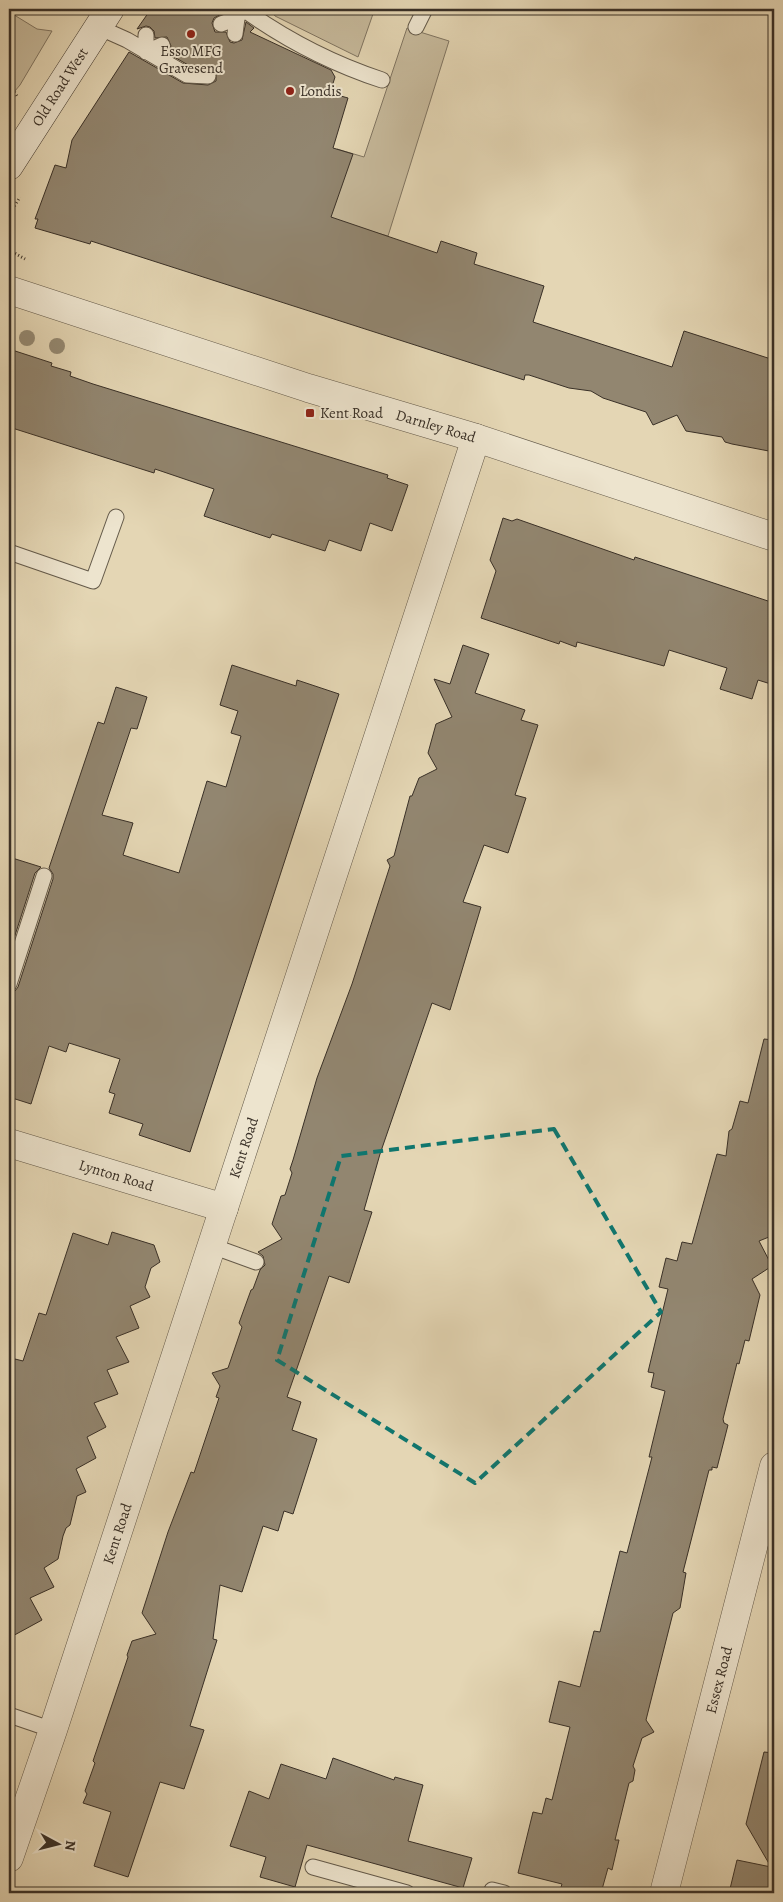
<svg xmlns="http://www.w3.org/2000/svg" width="783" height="1902" font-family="Alegreya,serif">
<rect width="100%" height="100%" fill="#e4d6b4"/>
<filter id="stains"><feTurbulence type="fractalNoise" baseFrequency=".004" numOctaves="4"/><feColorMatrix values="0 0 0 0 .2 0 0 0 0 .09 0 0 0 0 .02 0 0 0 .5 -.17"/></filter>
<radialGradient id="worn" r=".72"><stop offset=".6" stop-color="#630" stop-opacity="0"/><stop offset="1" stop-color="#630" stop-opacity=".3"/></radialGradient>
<path fill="#c7ba9c" stroke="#807562" d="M 9,9 L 13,9 L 11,13 L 37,29 L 52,31 L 20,85 L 9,98 Z
M 270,9 L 370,9 L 374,11 L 358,57 L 275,16 Z
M 407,28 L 449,41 L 388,236 L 117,164 L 332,163 L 337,149 L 364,157 Z"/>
<path fill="#928670" stroke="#393027" d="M 151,9 L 231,9 L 214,18 L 212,23 L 215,32 L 226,32 L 230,42 L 234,43 L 242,40 L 246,22 L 254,28 L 250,32 L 331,70 L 335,77 L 330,93 L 348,98 L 333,148 L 353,154 L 331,217 L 437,253 L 441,241 L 477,253 L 474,264 L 544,286 L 533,322 L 672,367 L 684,331 L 774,360 L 774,452 L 732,444 L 725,442 L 722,437 L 686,431 L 677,415 L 653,425 L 646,412 L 603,398 L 591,391 L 569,388 L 529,375 L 525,375 L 524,380 L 91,241 L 90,244 L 35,228 L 38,219 L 35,219 L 55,165 L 66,168 L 72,140 L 129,52 L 183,83 L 208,85 L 216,81 L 216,72 L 213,68 L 190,66 L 167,53 L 171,46 L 167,37 L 155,38 L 154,31 L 150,27 L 146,26 L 137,29 Z
M 9,349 L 52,363 L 51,366 L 71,372 L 70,376 L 93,384 L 388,475 L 387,478 L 408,485 L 392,531 L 370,523 L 361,551 L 329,540 L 325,551 L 272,534 L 270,538 L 204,516 L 214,489 L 155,469 L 154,473 L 9,427 Z
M 503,518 L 512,521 L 517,519 L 634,560 L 635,557 L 774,603 L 774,685 L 758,680 L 752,699 L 720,689 L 727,668 L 669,650 L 664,666 L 577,642 L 576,647 L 560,641 L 559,644 L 481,618 L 496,571 L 490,560 Z
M 463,645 L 489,654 L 475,693 L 525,710 L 521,720 L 538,725 L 515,795 L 526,798 L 508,853 L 484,845 L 463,902 L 481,907 L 450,1010 L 432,1003 L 380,1154 L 364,1210 L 372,1212 L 349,1283 L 329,1276 L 287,1397 L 301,1402 L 292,1430 L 317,1439 L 293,1514 L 284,1511 L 278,1531 L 263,1526 L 242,1592 L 220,1585 L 213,1639 L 217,1640 L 190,1726 L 204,1730 L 184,1789 L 160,1782 L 128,1877 L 94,1866 L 111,1812 L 83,1803 L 87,1794 L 85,1791 L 95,1763 L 93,1761 L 128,1657 L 127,1655 L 132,1641 L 156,1634 L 142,1613 L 168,1532 L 191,1472 L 194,1473 L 219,1398 L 216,1397 L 220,1386 L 212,1373 L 228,1368 L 242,1327 L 239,1323 L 251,1290 L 253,1289 L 260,1270 L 265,1265 L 263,1256 L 258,1252 L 282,1239 L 272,1224 L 281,1196 L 285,1195 L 292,1173 L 290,1169 L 293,1160 L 317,1078 L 352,984 L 390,866 L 387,860 L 394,856 L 410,796 L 412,796 L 419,778 L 437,769 L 428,753 L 436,724 L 452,717 L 434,679 L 450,684 Z
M 232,665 L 296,686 L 297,680 L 339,694 L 190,1152 L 139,1135 L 143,1124 L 109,1113 L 115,1094 L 109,1092 L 120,1059 L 69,1043 L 66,1052 L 49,1046 L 31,1104 L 9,1097 L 9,993 L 15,991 L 18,987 L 53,879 L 53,874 L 49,868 L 98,722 L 104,724 L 116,687 L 147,697 L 137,729 L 131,728 L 102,815 L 133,823 L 123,855 L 179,873 L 207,781 L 226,787 L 241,736 L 231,733 L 238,711 L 220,705 Z
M 9,857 L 41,867 L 35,873 L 9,954 Z
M 764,1039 L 774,1040 L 774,1235 L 759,1241 L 772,1266 L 752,1279 L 760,1295 L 749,1341 L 745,1340 L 739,1364 L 737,1363 L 723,1419 L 724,1423 L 728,1425 L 717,1468 L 712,1467 L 712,1470 L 709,1470 L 683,1572 L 686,1573 L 680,1608 L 673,1613 L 650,1704 L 646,1720 L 654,1732 L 642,1738 L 633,1766 L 635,1770 L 633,1781 L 629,1783 L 615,1840 L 619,1840 L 612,1870 L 608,1868 L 601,1893 L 559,1893 L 562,1884 L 518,1873 L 533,1812 L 542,1814 L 546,1798 L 552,1800 L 570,1727 L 549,1722 L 559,1681 L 580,1687 L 594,1631 L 600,1632 L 620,1551 L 627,1553 L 652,1457 L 649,1457 L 665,1391 L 651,1387 L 654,1373 L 648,1372 L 668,1289 L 659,1287 L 666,1258 L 677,1261 L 682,1242 L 692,1244 L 717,1154 L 726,1156 L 729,1131 L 732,1129 L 740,1101 L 748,1103 Z
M 112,1232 L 154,1245 L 160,1262 L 151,1268 L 145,1287 L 150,1297 L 130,1306 L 139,1328 L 116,1337 L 129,1362 L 107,1370 L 118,1394 L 94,1403 L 106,1427 L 87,1437 L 96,1458 L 76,1469 L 86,1492 L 77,1496 L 70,1525 L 66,1528 L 63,1536 L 58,1559 L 44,1568 L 54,1587 L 30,1598 L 42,1620 L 9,1638 L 9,1379 L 15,1359 L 23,1361 L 39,1313 L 46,1315 L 73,1233 L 108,1245 Z
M 764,1752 L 774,1753 L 774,1893 L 729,1893 L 737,1860 L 771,1867 L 746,1824 Z
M 333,1758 L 394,1780 L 395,1777 L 423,1785 L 408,1841 L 472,1858 L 463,1888 L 307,1845 L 295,1887 L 260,1877 L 266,1857 L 230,1846 L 249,1791 L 269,1799 L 281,1764 L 326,1779 Z"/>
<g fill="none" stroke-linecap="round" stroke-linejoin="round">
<defs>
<path id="lane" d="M 243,9 C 285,39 333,64 382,80
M 221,24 L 237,18
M 98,27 L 127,40 L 187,75 L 208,76
M 416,27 L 425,9
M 235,34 L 237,18 L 242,9
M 146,35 L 146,52 L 162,45
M 9,552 L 93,581 L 116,517
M 9,984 L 44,876
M 212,1246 L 256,1262
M 9,1715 L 53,1730
M 313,1867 L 407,1893
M 491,1893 L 492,1890 L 504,1893"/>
<g id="street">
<path id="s1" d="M 9,290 L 308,388 L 476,438 L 774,537"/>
<path id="s2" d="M 9,1143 L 224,1208"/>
<path id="s3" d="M 9,1858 L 53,1730 L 476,438"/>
<path id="s4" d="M 664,1893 L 774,1466"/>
</g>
<g id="secondary">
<path id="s5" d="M 9,166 L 110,9"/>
</g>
</defs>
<use href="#lane" stroke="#645a4a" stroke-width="17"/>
<use href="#street" stroke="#645a4a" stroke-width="29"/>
<use href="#secondary" stroke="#393027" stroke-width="29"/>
<path stroke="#393027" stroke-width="3" stroke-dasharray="1 2.5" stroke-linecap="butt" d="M 9,83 L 17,96
M 9,215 L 20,197
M 9,250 L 25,259"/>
<use href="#lane" stroke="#ede4ce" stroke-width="15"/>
<use href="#street" stroke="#ede4ce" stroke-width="28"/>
<use href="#secondary" stroke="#ede4ce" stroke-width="28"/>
</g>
<g fill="#958a73">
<circle cx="27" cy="338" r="8"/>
<circle cx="57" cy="346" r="8"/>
</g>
<path fill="none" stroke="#0f766e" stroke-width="4" stroke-dasharray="10 6" stroke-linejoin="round" d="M 554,1129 L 661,1312 L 475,1483 L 277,1360 L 341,1156 Z"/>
<g fill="#8f2418" stroke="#ede4ce" stroke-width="2">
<circle cx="191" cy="34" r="5"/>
<circle cx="290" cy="91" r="5"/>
<rect x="305" y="408" width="10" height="10" rx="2.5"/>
</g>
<g text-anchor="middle" stroke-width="4" stroke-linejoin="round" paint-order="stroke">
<g font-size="15" fill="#393027" stroke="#ede4ce" text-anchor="start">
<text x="191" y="56" text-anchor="middle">Esso MFG<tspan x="191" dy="17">Gravesend</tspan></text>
<text x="300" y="96">Londis</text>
<text x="320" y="418">Kent Road</text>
</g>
<g font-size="15" fill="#393027" stroke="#ede4ce">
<text dy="5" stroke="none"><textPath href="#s5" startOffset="94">Old Road West</textPath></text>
<text dy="5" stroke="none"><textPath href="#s1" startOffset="448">Darnley Road</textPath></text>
<text dy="5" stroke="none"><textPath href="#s3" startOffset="748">Kent Road</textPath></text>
<text dy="5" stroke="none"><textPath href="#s2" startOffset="112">Lynton Road</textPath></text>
<text dy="5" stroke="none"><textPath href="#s3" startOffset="342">Kent Road</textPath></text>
<text dy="5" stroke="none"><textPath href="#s4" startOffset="220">Essex Road</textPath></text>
</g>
</g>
<rect width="783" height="1902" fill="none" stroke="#e4d6b4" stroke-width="30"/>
<rect x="10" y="10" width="763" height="1882" fill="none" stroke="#393027" stroke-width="2.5"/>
<rect x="15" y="15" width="753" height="1872" fill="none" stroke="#393027"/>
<g transform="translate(58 1844) rotate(97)" stroke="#ede4ce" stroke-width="4" paint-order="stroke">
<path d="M0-4L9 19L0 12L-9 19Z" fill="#393027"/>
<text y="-8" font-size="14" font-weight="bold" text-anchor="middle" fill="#393027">N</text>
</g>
<rect width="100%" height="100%" filter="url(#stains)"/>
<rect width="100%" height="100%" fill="url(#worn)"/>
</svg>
